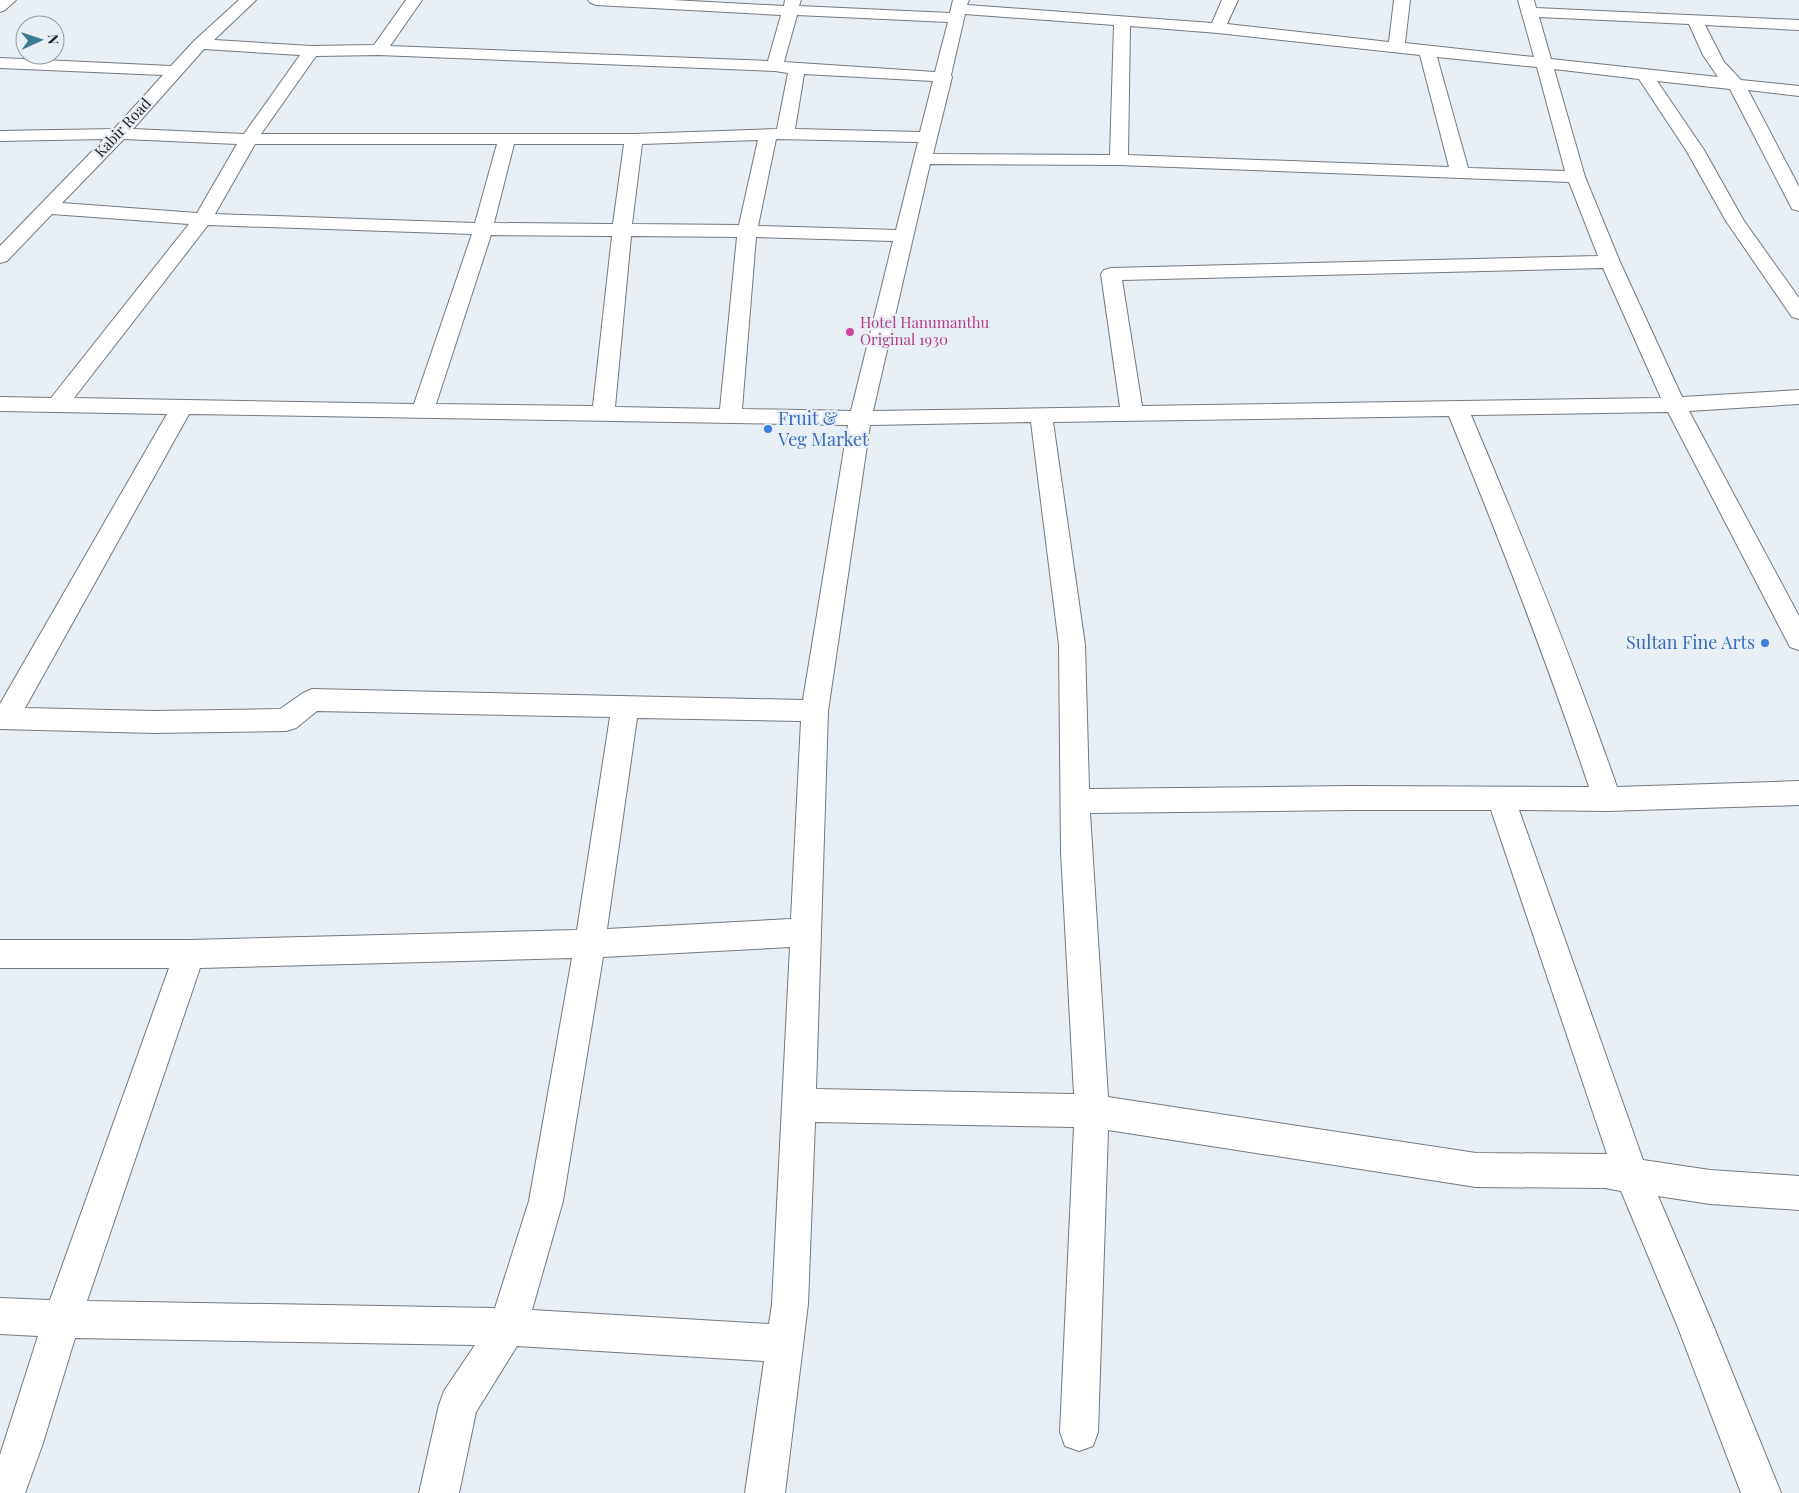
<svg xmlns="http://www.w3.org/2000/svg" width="1799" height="1493" font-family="'Playfair Display',serif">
<rect width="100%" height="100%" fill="#e7eef4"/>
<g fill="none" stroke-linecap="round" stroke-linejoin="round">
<defs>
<path id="minor" d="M 0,0 L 16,0 L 5,10 L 0,12 Z
M 239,0 L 256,0 L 214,40 L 311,46 L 374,45 L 406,0 L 422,0 L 390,46 L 768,61 L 781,15 L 596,5 L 591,3 L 588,0 L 672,0 L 784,6 L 785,0 L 801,0 L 799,6 L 950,13 L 953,0 L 969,0 L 967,5 L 1212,23 L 1222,0 L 1238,0 L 1227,24 L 1389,42 L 1394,0 L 1410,0 L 1405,43 L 1534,57 L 1518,0 L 1534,0 L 1536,8 L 1799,20 L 1799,30 L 1705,25 L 1724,62 L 1741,80 L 1799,86 L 1799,96 L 1748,90 L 1799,187 L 1799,211 L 1792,209 L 1790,205 L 1730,89 L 1657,81 L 1704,150 L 1744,221 L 1799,298 L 1799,319 L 1792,317 L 1726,221 L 1686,150 L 1639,79 L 1554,69 L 1585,177 L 1620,262 L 1682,397 L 1799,390 L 1799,404 L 1689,411 L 1799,616 L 1799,650 L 1790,647 L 1668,412 L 1471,415 C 1523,538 1573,661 1617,787 L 1799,781 L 1799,805 L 1607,811 L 1519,810 L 1643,1160 L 1710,1170 L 1799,1176 L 1799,1210 L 1710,1204 L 1658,1196 L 1713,1325 L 1781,1493 L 1741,1493 L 1677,1325 L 1621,1191 L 1605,1188 L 1476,1187 L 1108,1130 L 1098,1432 L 1093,1446 L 1079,1451 L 1065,1446 L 1060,1432 L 1074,1127 L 815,1122 L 808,1304 L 785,1493 L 745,1493 L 764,1361 L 517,1346 L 476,1412 L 459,1493 L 419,1493 L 439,1405 L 444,1391 L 475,1345 L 75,1338 L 43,1443 L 25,1493 L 0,1493 L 0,1455 L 38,1336 L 0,1334 L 0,1298 L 50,1300 L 169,968 L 0,968 L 0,940 L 189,940 L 577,930 L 610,717 L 317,711 L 296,728 L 286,731 L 154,733 L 0,729 L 0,704 L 167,414 L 0,411 L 0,397 L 51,398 L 189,224 L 52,214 L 7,261 L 0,263 L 0,246 L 104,139 L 0,141 L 0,131 L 114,129 L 163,75 L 0,68 L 0,58 L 171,66 L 194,41 ZM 965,14 L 1114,25 L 1110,155 L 933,154 L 952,77 L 951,75 ZM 797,15 L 948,22 L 935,72 L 784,62 ZM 1539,17 L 1689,24 L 1703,55 L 1718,77 L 1551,59 ZM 1130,26 L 1218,33 L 1420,55 L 1449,167 L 1128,155 ZM 204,49 L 300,55 L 244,134 L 133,129 ZM 379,55 L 775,71 L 788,73 L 777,129 L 634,134 L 261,134 L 316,56 ZM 1437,57 L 1537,67 L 1565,171 L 1468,168 ZM 804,74 L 933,81 L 920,132 L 795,129 ZM 124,139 L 237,144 L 197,213 L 62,203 ZM 776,139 L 918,142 L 896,230 L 758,226 ZM 758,140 L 739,225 L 632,224 L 642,144 ZM 255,144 L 497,144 L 475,223 L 215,214 ZM 514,144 L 624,144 L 613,224 L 494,223 ZM 930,164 L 1119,165 L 1569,182 L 1598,256 L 1111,268 L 1104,270 L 1101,274 L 1120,407 L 873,411 ZM 208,225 L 472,234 L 414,404 L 74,398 ZM 491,235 L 612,236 L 593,406 L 436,404 ZM 631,236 L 737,237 L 720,409 L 615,407 ZM 756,237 L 893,241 L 851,411 L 742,409 ZM 1603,268 L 1661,398 L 1142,406 L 1122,280 ZM 189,414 L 848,425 L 803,700 L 312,689 L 303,693 L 280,709 L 154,711 L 25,708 ZM 1449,416 C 1499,538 1547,661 1589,787 L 1352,786 L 1089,789 L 1085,645 L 1053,422 ZM 1031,422 L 1059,645 L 1061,852 L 1074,1094 L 816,1089 L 828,711 L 870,425 ZM 637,718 L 801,721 L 791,919 L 607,929 ZM 1352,810 L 1491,810 L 1607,1154 L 1476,1153 L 1108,1097 L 1090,813 ZM 790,947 L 772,1304 L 769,1324 L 532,1310 L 563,1201 L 603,957 ZM 572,958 L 529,1201 L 495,1308 L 87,1301 L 200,968 Z"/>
</defs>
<use href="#minor" stroke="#73797f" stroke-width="2"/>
<use href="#minor" fill="#fff" fill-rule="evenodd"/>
</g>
<circle fill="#d1479c" stroke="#e7eef4" stroke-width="2" cx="850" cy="332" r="5"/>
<g fill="#3f7fe0" stroke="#e7eef4" stroke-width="2">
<circle cx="768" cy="429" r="5"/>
<circle cx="1765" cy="643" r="5"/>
</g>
<g text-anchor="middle" stroke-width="4.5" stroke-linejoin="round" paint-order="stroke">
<g font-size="15" fill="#1d2022" stroke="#e7eef4">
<text transform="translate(123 128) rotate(-47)" y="5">Kabir Road</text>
</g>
<g font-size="15" fill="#b23c85" stroke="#e7eef4" text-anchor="start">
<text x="860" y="328">Hotel Hanumanthu<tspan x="860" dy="17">Original 1930</tspan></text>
</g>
<g font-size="18" fill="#366cbe" stroke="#e7eef4" text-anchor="start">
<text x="778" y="425">Fruit &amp;<tspan x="778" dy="21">Veg Market</tspan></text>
<text x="1755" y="649" text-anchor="end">Sultan Fine Arts</text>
</g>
</g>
<g transform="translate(40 40) rotate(87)"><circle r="24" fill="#e7eef4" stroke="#969ca0"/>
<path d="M0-4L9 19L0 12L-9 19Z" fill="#3d7990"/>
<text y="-8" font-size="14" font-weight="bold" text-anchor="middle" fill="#1d2022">N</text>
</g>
</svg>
